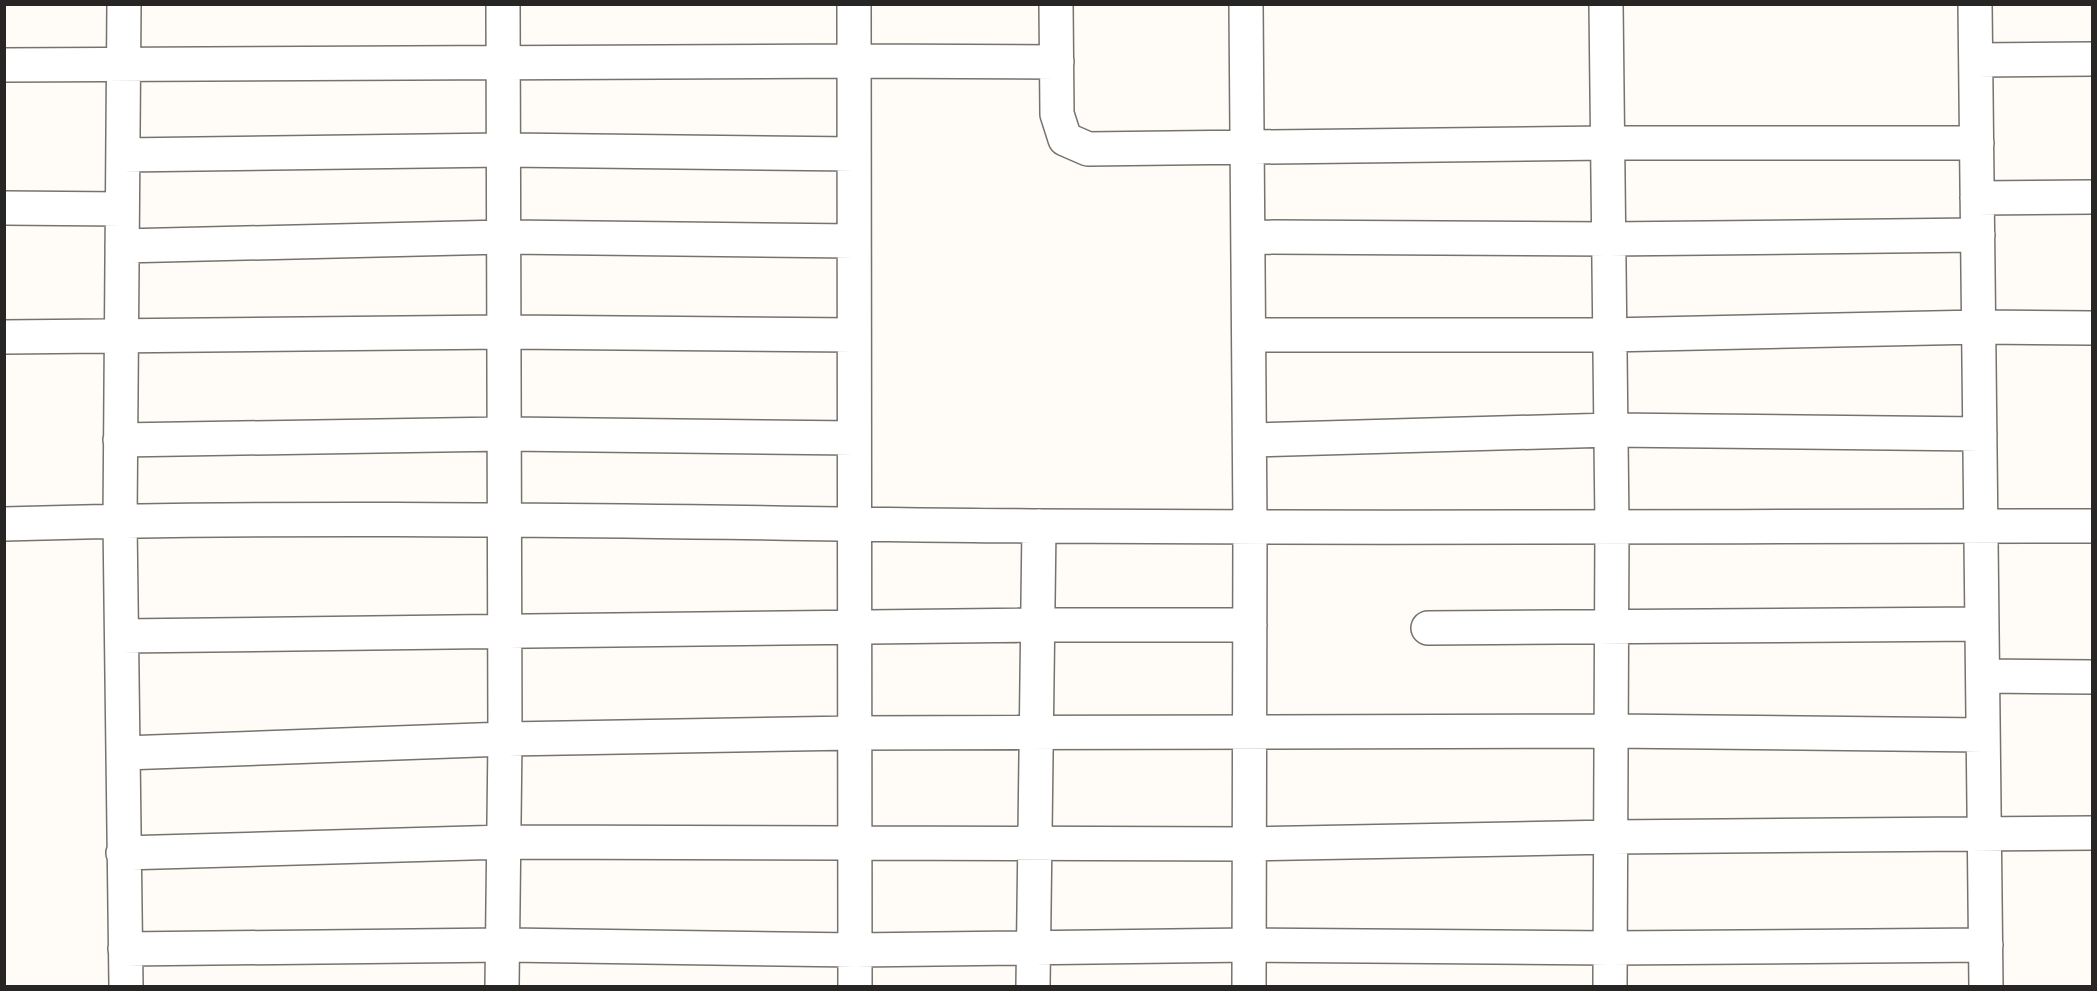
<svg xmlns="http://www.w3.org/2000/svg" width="2097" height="991" font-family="'Noto Sans',sans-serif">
<rect width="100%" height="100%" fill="#fffbf6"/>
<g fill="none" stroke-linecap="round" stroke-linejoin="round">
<defs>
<path id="street" d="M 124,4 L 120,521 L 126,986
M 854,4 L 855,986
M 1056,4 L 1057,114 L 1065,139 L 1088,149 L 1607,143 L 1977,143
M 1246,4 L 1250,526 L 1249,986
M 1606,4 L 1612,526 L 1610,986
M 1975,4 L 1986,986
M 1976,60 L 2092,59
M 4,65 L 854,61 L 1057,62
M 123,155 L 503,150 L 854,154
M 1977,198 L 2092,197
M 4,208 L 122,209
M 1249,237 L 1609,239 L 1978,235
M 122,246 L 503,237 L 854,241
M 1249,335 L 1609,335 L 1979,327 L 2092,328
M 4,337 L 503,332 L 854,335
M 120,440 L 503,434 L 854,438
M 1250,440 L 1611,430 L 1980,434
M 4,524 C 347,514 690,523 1033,526 C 1386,529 1739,526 2092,526
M 1428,628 L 1982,624
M 122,636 L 1038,625 L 1250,625
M 1983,676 L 2092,677
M 124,753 L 505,739 L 853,733 L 1611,731 L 1983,735
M 123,853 L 505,842 L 1249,844 L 1611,837 L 2092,833
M 125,949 L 503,945 L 855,950 L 1249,945 L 1610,948 L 1986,945
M 502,986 L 505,739 L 503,4
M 1033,986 L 1039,526"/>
</defs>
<use href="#street" stroke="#76736e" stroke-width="36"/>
<use href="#street" stroke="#fff" stroke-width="33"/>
</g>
<rect width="2097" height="991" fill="none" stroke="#272624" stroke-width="12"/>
</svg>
